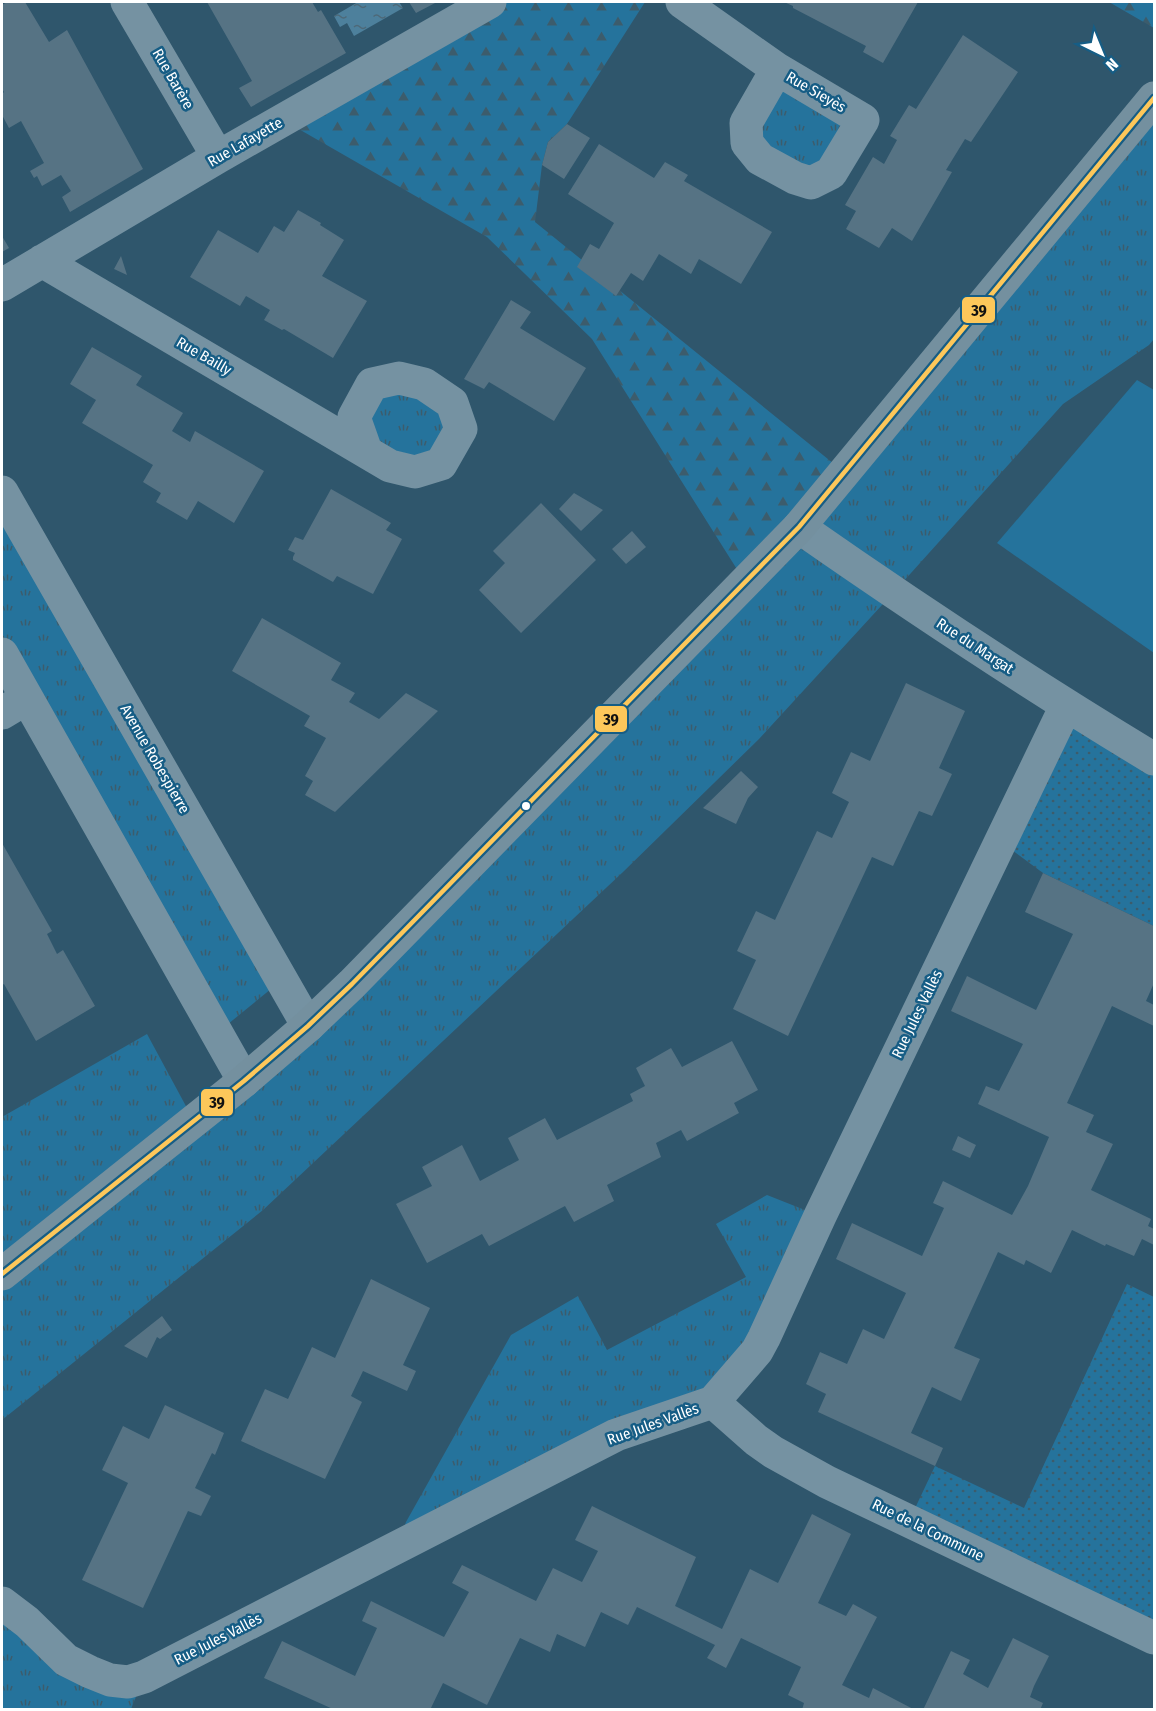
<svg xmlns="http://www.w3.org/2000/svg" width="1156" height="1711" font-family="'Fira Sans Condensed',sans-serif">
<defs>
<pattern id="grass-tufts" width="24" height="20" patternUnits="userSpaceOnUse" patternTransform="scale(1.5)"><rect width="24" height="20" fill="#25739c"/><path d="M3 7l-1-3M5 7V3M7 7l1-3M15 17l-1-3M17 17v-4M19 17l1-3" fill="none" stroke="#3c5c6c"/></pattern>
<pattern id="forest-firs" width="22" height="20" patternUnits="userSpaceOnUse" patternTransform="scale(1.5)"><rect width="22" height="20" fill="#25739c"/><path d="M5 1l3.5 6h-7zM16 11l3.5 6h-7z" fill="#3c5c6c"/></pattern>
<pattern id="park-dots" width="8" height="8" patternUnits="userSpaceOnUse" patternTransform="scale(1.5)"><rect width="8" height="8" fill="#25739c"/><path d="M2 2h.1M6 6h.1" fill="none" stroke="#3c5c6c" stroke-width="1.8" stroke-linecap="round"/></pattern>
<pattern id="water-ripples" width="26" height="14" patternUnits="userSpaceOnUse" patternTransform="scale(1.5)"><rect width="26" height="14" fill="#4d809c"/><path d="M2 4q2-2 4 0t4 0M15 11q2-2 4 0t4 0" fill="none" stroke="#4d6978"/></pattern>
</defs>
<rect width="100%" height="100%" fill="#2f566c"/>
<path fill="url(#grass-tufts)" d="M 777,69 L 863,120 L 811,183 L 747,143 Z
M 1154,98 L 1154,339 L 1149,345 L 1063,404 L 893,593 L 759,739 L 623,872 L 263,1210 L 2,1420 L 2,1117 L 147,1034 L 194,1121 L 745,582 Z
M 372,384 L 452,403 L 441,464 L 366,451 Z
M 2,491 L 282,980 L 217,1033 L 2,654 Z
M 767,1195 L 820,1216 L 713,1402 L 397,1548 L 406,1522 L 511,1335 L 578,1296 L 607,1350 L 746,1277 L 716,1224 Z
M 2,1603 L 66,1659 L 144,1677 L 131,1709 L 2,1709 Z"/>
<path fill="url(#forest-firs)" d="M 490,2 L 645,2 L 567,124 L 548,142 L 542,165 L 535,222 L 844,472 L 745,582 L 592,339 L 487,237 L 283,120 Z
M 1109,2 L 1154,2 L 1154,28 Z"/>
<path fill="url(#park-dots)" d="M 1066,706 L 1154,759 L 1154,926 L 1043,873 L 1000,841 Z
M 1127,1284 L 1154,1297 L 1154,1638 L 909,1521 L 935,1466 L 1024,1508 Z"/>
<path fill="#25739c" d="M 1137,380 L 1154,390 L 1154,653 L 997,543 Z"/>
<path fill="url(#water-ripples)" d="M 358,2 L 399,2 L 403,8 L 354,36 L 347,23 L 340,27 L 334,16 Z"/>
<path fill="#567384" d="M 7,2 L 25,2 L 49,42 L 67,30 L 143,169 L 70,212 L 62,197 L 71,191 L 61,175 L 42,186 L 37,176 L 34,178 L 30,171 L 44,163 L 21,121 L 9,128 L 2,115 L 2,94 L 4,92 L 2,89 L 2,5 Z
M 207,2 L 312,2 L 318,12 L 321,10 L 346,53 L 251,107 L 239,88 L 252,81 Z
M 409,2 L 437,2 L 416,13 Z
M 784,2 L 918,2 L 883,63 L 863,52 L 866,46 L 793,8 L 793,6 Z
M 963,35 L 1018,72 L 971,142 L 965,139 L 946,170 L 952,172 L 912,241 L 892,228 L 879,248 L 846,229 L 856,211 L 845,205 L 873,157 L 884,164 L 897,140 L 890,136 L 909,105 L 916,109 Z
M 567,124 L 590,138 L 564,179 L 542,165 L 548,142 Z
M 599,144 L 654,178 L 665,162 L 688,175 L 684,181 L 772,232 L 741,284 L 699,259 L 691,274 L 659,254 L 643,281 L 631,273 L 616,296 L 577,267 L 590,244 L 599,249 L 614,223 L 568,194 Z
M 298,210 L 321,223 L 320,225 L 344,240 L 322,276 L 367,301 L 333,358 L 284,329 L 282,330 L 264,320 L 270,310 L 246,296 L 240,306 L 190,277 L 218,230 L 258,253 L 274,226 L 284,232 Z
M 2,236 L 9,248 L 2,252 Z
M 121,256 L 127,275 L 114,269 Z
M 511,300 L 531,312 L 520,328 L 586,368 L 554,421 L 489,382 L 484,389 L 464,379 Z
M 92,347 L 142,376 L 136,385 L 183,413 L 172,431 L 190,442 L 195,431 L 264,471 L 234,523 L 198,501 L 187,520 L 156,502 L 161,493 L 143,482 L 153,465 L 82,423 L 96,400 L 70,384 Z
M 331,489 L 391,523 L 386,530 L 402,539 L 373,594 L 337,576 L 333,582 L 293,560 L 293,557 L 295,553 L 288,550 L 295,537 L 303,540 Z
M 574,493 L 603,510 L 581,531 L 559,509 Z
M 541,503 L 596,560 L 521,633 L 479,590 L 505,563 L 493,551 Z
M 632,531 L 646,547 L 626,564 L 612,549 Z
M 262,618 L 341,663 L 331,680 L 355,693 L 349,702 L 379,719 L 406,693 L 438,711 L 335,812 L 305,795 L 313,781 L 305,776 L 326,738 L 304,726 L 310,716 L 232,671 Z
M 906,683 L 965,711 L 939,768 L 952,774 L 932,816 L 919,811 L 893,866 L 872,857 L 788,1036 L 733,1009 L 756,960 L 737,951 L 756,911 L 775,920 L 817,831 L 832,838 L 849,802 L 832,793 L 851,752 L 870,761 Z
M 741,771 L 758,787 L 748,798 L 736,824 L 703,808 Z
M 2,843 L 52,931 L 47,934 L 57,954 L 63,950 L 95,1006 L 36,1041 L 4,984 L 2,985 Z
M 1043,873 L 1154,926 L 1154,983 L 1146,1001 L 1154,1005 L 1154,1026 L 1112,1006 L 1067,1103 L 1094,1115 L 1086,1132 L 1113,1144 L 1091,1190 L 1151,1219 L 1148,1226 L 1154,1229 L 1154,1245 L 1142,1239 L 1134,1256 L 1106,1244 L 1105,1246 L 1072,1230 L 1051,1273 L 1026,1260 L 1024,1265 L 998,1252 L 954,1348 L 980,1359 L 961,1401 L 932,1387 L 911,1433 L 943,1448 L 935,1466 L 818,1412 L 826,1394 L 806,1384 L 820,1352 L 847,1364 L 863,1329 L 884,1339 L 906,1293 L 836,1259 L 852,1223 L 922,1256 L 944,1208 L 933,1203 L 943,1181 L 1012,1215 L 1028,1186 L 1049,1137 L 978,1104 L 986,1086 L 999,1091 L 1023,1044 L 951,1011 L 967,976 L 1036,1010 L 1073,934 L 1025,912 Z
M 732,1041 L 758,1090 L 734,1103 L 739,1113 L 687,1141 L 681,1130 L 656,1143 L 661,1157 L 607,1185 L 614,1201 L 574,1222 L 565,1206 L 489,1246 L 482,1234 L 427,1263 L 396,1204 L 432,1186 L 422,1167 L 462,1145 L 480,1181 L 519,1160 L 508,1138 L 545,1118 L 557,1140 L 633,1101 L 630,1094 L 645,1086 L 636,1068 L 671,1048 L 682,1067 Z
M 958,1136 L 976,1145 L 970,1158 L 952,1150 Z
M 371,1279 L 430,1308 L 403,1365 L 416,1371 L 407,1391 L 363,1371 L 351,1396 L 362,1402 L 325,1479 L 241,1441 L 265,1389 L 288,1399 L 312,1347 L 335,1358 Z
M 162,1316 L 172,1330 L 160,1339 L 157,1337 L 147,1358 L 124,1346 Z
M 165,1405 L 224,1433 L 215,1455 L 212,1453 L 195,1488 L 211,1496 L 201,1516 L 188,1511 L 143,1608 L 82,1580 L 128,1483 L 102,1470 L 123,1426 L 149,1439 Z
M 592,1506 L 696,1557 L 675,1606 L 722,1629 L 750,1569 L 778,1583 L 812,1514 L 851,1534 L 818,1603 L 846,1616 L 853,1604 L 877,1617 L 842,1685 L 869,1698 L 873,1688 L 915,1710 L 802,1710 L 804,1703 L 788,1695 L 801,1667 L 741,1638 L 726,1668 L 707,1658 L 715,1645 L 637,1607 L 628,1625 L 601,1612 L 585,1647 L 557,1634 L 550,1652 L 520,1638 L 487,1705 L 443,1683 L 430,1710 L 335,1710 L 264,1678 L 282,1641 L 355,1676 L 377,1628 L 362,1621 L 371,1601 L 444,1637 L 469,1592 L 452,1583 L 462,1565 L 536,1601 L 553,1568 L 582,1582 L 598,1551 L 575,1540 Z
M 1013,1638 L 1049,1656 L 1034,1686 L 1030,1697 L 1043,1703 L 1040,1710 L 923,1710 L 951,1651 L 970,1660 L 963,1674 L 988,1688 Z"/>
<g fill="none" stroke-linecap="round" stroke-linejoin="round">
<path stroke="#7592a2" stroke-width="33" d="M 127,2 L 218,157
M 682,2 L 777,69 L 863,120 L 831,173 L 811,183 L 795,178 L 760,159 L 747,143 L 746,123 L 777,69
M 42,261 L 390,466 L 415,472 L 441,464 L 461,429 L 452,403 L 424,384 L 399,378 L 372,384 L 354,417 L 366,451
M 2,285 L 218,157 L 490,2
M 2,492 L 308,1026
M 799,527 C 915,608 1033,686 1154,759
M 2,654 L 244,1081
M 2,713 L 27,698
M 713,1402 L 756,1440 L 773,1452 L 827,1482 L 1154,1638
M 2,1603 L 27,1622 L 66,1660 L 90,1672 L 110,1680 L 128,1682 L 144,1677 L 616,1435 L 713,1402 L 757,1351 L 764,1338 L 820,1216 L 1066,706"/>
<path stroke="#74909f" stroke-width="33" d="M 2,1274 L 244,1081 L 308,1026 L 352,984 L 799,527 L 1154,98"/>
<defs>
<path id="bus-1" d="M 2,1274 L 244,1081 L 308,1026 L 352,984 L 799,527 L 1154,98"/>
</defs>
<use href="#bus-1" stroke="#165d85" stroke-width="9"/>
<use href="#bus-1" stroke="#fdc75a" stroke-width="4.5"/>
</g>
<circle fill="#fff" stroke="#165d85" stroke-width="2" cx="526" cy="806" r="5"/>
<g text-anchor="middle" stroke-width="5" stroke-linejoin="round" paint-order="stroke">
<g font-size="15" fill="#fff" stroke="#165d85">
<text transform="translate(173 79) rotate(60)" y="5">Rue Barère</text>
<text transform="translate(816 92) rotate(30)" y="5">Rue Sieyès</text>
<text transform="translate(245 142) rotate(-30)" y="5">Rue Lafayette</text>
<text transform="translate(204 356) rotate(30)" y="5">Rue Bailly</text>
<text transform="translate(975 646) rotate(33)" y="5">Rue du Margat</text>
<text transform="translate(155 759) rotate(60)" y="5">Avenue Robespierre</text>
<text transform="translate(917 1014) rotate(-64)" y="5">Rue Jules Vallès</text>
<text transform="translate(653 1424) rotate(-20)" y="5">Rue Jules Vallès</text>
<text transform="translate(928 1530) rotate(26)" y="5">Rue de la Commune</text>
<text transform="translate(218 1639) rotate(-27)" y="5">Rue Jules Vallès</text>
</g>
</g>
<g stroke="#165d85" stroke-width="2">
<rect x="961" y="296" width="35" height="28" rx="6" fill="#fdc75a"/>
<rect x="594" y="705" width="34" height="28" rx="6" fill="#fdc75a"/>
<rect x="200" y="1088" width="34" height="29" rx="6" fill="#fdc75a"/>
</g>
<g font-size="16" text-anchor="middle" font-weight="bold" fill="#111">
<text x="979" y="316">39</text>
<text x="611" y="725">39</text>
<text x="217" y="1108">39</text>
</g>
<rect width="1156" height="1711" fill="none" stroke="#ffffff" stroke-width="6"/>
<g transform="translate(1102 54) rotate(137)" stroke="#165d85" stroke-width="4.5" paint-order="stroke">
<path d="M0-4.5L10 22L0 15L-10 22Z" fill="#ffffff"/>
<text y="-9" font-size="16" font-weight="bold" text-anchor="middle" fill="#ffffff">N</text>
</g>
</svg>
